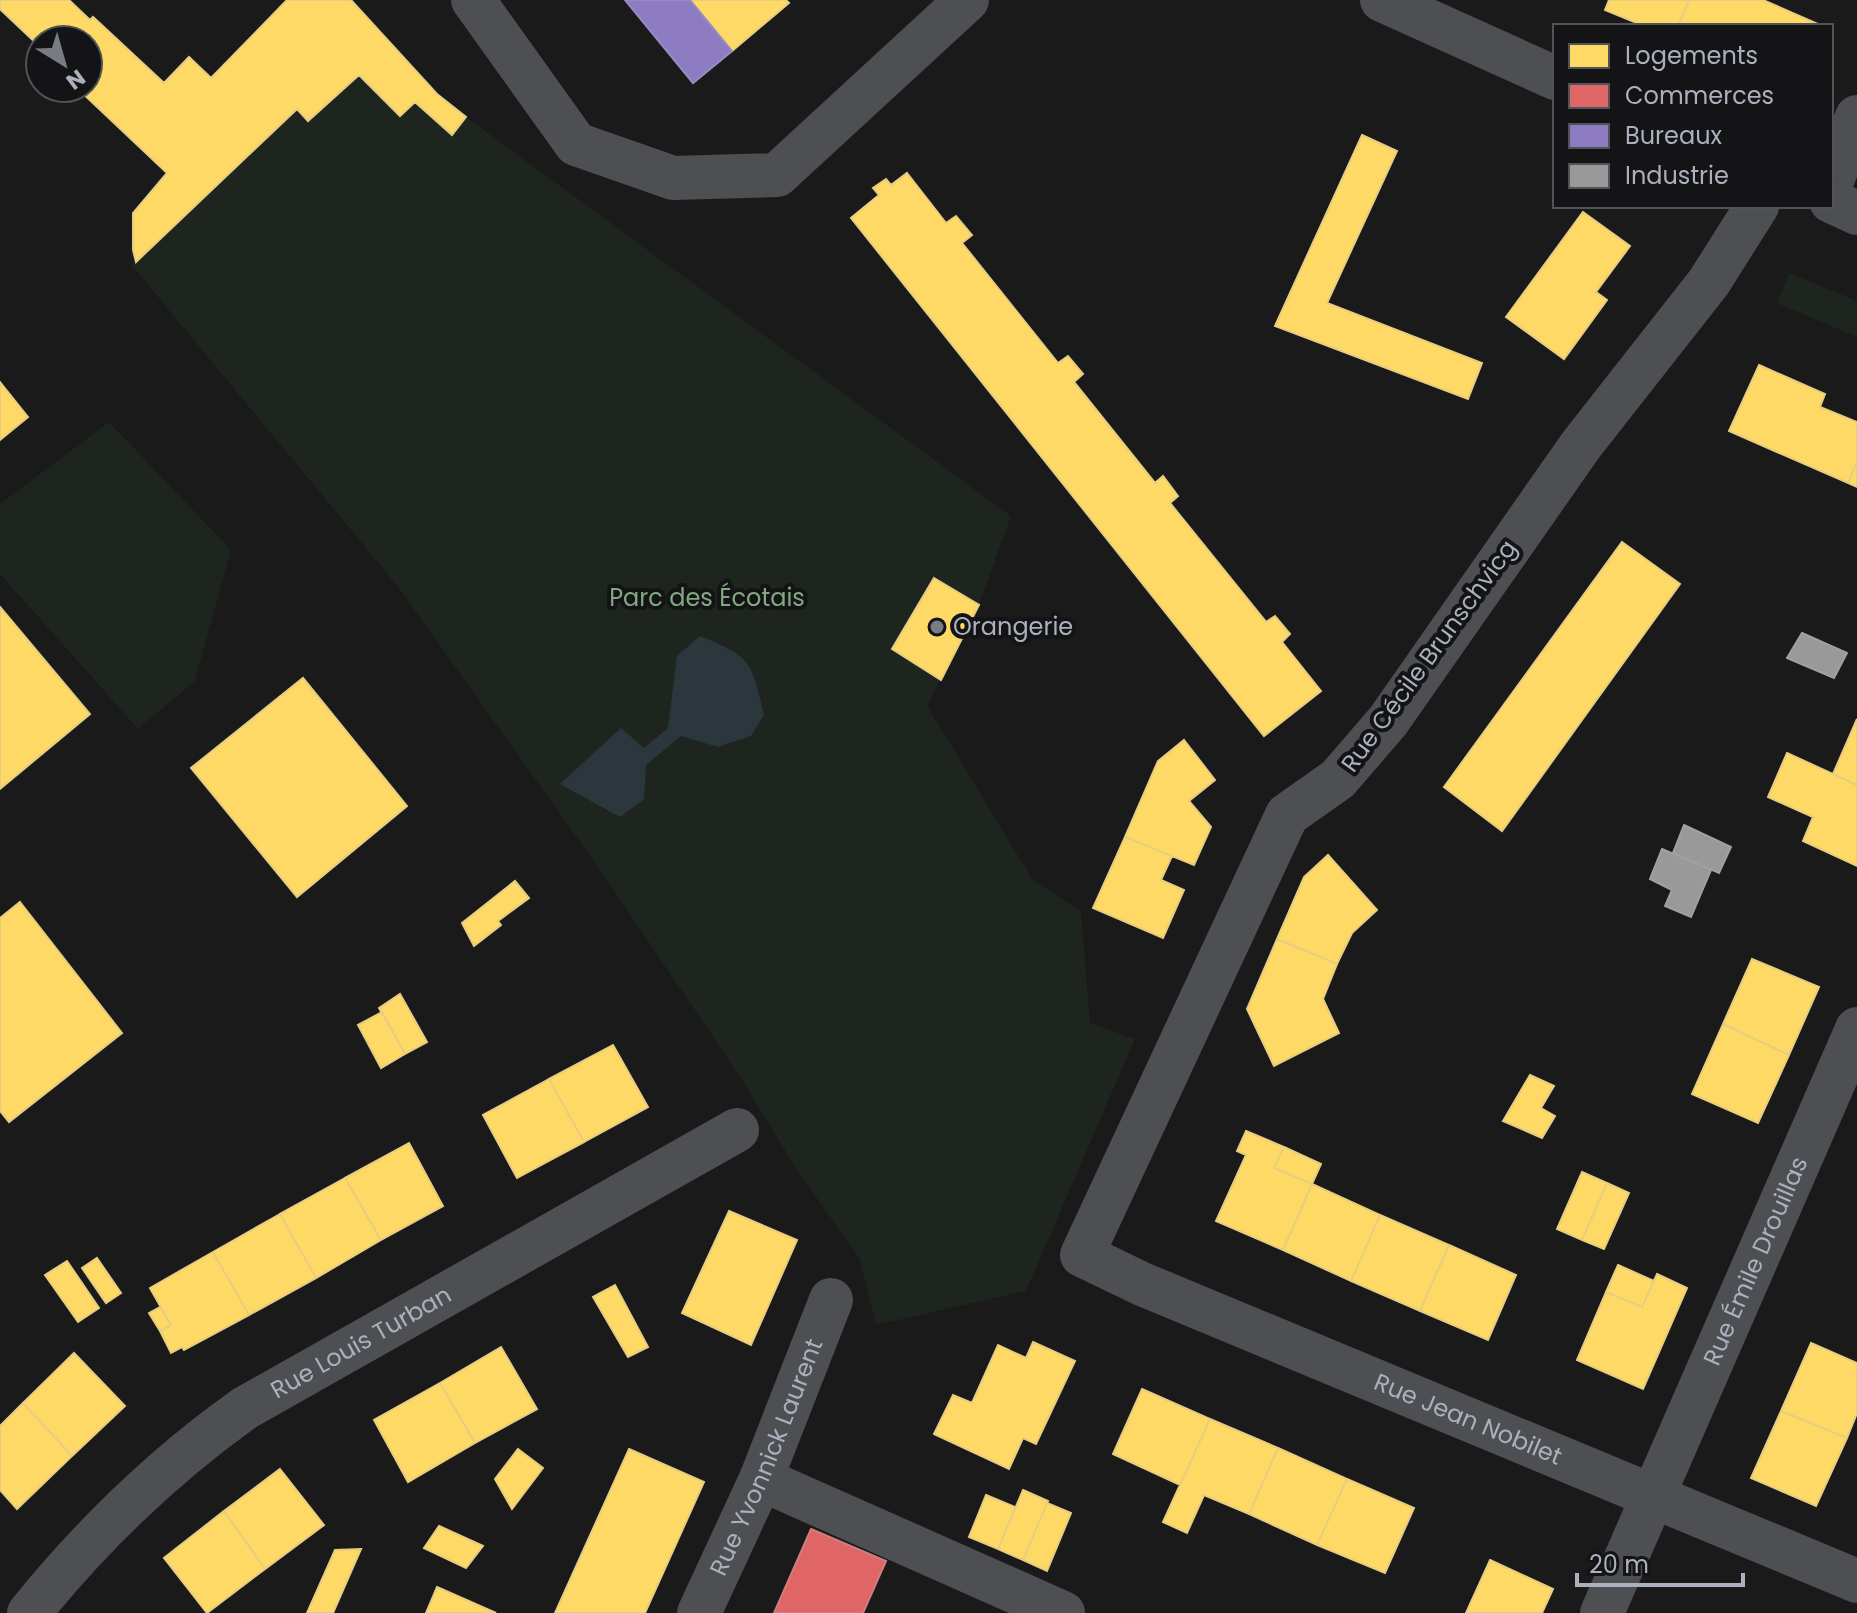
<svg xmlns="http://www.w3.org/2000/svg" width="1857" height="1613" font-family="Poppins,sans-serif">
<rect width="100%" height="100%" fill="#1a1a1a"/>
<path fill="#1d251e" d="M 359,75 L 415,102 L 452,135 L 466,117 L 1011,516 L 979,605 L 927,706 L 1033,880 L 1081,911 L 1090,1023 L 1135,1039 L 1026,1291 L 876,1325 L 859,1258 L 797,1170 L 741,1078 L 595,863 L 399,588 L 130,263 L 137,262 L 297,109 L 308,121 Z
M 1789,273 L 1857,301 L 1857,337 L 1777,303 Z
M 109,422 L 231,550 L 195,681 L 138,729 L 0,574 L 0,504 Z"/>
<path fill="#2b373d" d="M 700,636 C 752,657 752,662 764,715 L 751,736 L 718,747 L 681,736 L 646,765 L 644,799 L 620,817 L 560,784 L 621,728 L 644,748 L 668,728 L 677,656 Z"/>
<path fill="#ffd966" stroke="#e6cd80" stroke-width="2" d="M 0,0 L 69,0 L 90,20 L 93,17 L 164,83 L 189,57 L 211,78 L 287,0 L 351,0 L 437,94 L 466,117 L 452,135 L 415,102 L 400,116 L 359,75 L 308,121 L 297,109 L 136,262 L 133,250 L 133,213 L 167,173 L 77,88 L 88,88 L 88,40 L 40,40 L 40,47 L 0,9 Z
M 690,0 L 786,0 L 789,3 L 732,51 Z
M 1609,0 L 1689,0 L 1678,26 L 1644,26 L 1605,10 Z
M 1689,0 L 1763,0 L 1820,25 L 1678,26 Z
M 1362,135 L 1397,151 L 1327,303 L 1482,363 L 1468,399 L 1275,326 Z
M 907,173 L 946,223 L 956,216 L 972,235 L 962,243 L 1058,363 L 1068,356 L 1083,374 L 1074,382 L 1155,483 L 1163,476 L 1178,496 L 1170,503 L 1266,622 L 1275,616 L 1290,634 L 1282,642 L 1321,691 L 1264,736 L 851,218 L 879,195 L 873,188 L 886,179 L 891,185 Z
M 1583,212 L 1630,246 L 1596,292 L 1607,300 L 1564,359 L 1506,317 Z
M 1759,365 L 1825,394 L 1820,407 L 1857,422 L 1857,462 L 1848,483 L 1729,431 Z
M 0,382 L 28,417 L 0,440 Z
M 1857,462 L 1857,487 L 1848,483 Z
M 1622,542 L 1680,584 L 1502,831 L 1444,787 Z
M 934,578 L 979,605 L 941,680 L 892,649 Z
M 0,607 L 90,714 L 0,789 Z
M 303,678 L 407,806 L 297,897 L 191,768 Z
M 1857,719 L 1857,785 L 1833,774 Z
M 1184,740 L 1215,780 L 1189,801 L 1211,827 L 1194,865 L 1125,837 L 1158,761 Z
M 1787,753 L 1857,785 L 1857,866 L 1803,841 L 1813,817 L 1768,797 Z
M 1125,837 L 1172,856 L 1161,880 L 1184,890 L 1163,938 L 1093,908 Z
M 1328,855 L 1377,910 L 1352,933 L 1337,964 L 1277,939 L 1304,877 Z
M 515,881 L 529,898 L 498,921 L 501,925 L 474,946 L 462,923 Z
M 20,902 L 122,1033 L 9,1122 L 0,1111 L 0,918 Z
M 1277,939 L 1337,964 L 1323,999 L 1339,1033 L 1274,1066 L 1247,1009 Z
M 1752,959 L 1819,987 L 1789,1055 L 1723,1024 Z
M 400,994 L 427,1042 L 405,1054 L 379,1008 Z
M 382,1012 L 405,1054 L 381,1068 L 358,1025 Z
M 1723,1024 L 1789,1055 L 1758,1123 L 1692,1094 Z
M 613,1045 L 648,1107 L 584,1142 L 549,1079 Z
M 1530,1075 L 1554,1086 L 1541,1108 L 1555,1116 L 1542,1138 L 1503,1121 Z
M 549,1079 L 584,1142 L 517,1178 L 483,1115 Z
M 1246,1131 L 1284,1147 L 1274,1168 L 1312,1184 L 1283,1250 L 1216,1221 L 1246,1155 L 1237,1151 Z
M 409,1143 L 443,1206 L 381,1240 L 345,1178 Z
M 1284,1147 L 1321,1164 L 1312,1184 L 1274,1168 Z
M 1582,1172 L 1607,1183 L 1582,1240 L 1557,1229 Z
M 345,1178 L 381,1240 L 316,1278 L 280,1214 Z
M 1607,1183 L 1629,1193 L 1604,1249 L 1582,1240 Z
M 1312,1184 L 1380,1215 L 1351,1281 L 1283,1250 Z
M 729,1211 L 797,1240 L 751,1345 L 682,1313 Z
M 280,1214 L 316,1278 L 249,1315 L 213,1252 Z
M 1380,1215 L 1449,1245 L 1420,1311 L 1351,1281 Z
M 1449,1245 L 1516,1275 L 1488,1340 L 1420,1311 Z
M 213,1252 L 249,1315 L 184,1350 L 182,1347 L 171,1353 L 160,1331 L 171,1325 L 150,1288 Z
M 97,1258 L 121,1293 L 106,1303 L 82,1268 Z
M 67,1261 L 99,1308 L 78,1322 L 45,1275 Z
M 1618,1265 L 1654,1281 L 1642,1307 L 1606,1292 Z
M 1657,1274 L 1687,1288 L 1643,1389 L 1577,1360 L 1606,1292 L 1642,1307 Z
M 615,1285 L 648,1347 L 628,1357 L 593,1297 Z
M 160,1307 L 171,1325 L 160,1331 L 149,1313 Z
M 1033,1342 L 1075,1361 L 1036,1444 L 1023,1438 L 1009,1469 L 934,1434 L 953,1395 L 972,1403 L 998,1345 L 1026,1358 Z
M 1811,1343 L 1857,1363 L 1857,1413 L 1847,1438 L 1781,1411 Z
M 501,1347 L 537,1409 L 475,1443 L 440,1383 Z
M 74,1353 L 125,1406 L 72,1456 L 23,1403 Z
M 440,1383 L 475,1443 L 408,1482 L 374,1420 Z
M 1142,1389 L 1210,1419 L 1180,1485 L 1113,1454 Z
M 23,1403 L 72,1456 L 17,1509 L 0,1490 L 0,1426 Z
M 1781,1411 L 1847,1438 L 1816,1506 L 1751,1478 Z
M 1210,1419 L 1278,1448 L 1249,1514 L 1204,1495 L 1187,1533 L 1163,1522 Z
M 1278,1448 L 1347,1479 L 1317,1545 L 1249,1514 Z
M 518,1449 L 543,1468 L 512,1509 L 495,1479 Z
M 629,1449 L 704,1482 L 645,1613 L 555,1613 Z
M 280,1469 L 324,1525 L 265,1569 L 224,1511 Z
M 1347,1479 L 1414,1508 L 1385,1573 L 1317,1545 Z
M 1023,1490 L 1048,1501 L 1023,1560 L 998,1549 Z
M 986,1495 L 1015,1507 L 998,1549 L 969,1537 Z
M 1047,1503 L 1071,1513 L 1047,1571 L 1023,1560 Z
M 224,1511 L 265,1569 L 207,1613 L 164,1558 Z
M 439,1526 L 483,1546 L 466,1568 L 424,1548 Z
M 361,1549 L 333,1613 L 307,1613 L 335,1550 Z
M 1490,1560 L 1553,1589 L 1542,1613 L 1466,1613 Z
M 437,1587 L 496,1613 L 426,1613 Z"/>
<path fill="#e06666" stroke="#d07c80" stroke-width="2" d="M 811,1529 L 886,1561 L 863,1613 L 774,1613 Z"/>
<path fill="#8e7cc3" stroke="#968cc1" stroke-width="2" d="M 625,0 L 690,0 L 732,51 L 693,83 Z"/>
<path fill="#999" stroke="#9ea0a4" stroke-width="2" d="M 1802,633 L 1847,653 L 1834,678 L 1787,658 Z
M 1684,825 L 1731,847 L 1719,873 L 1673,853 Z
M 1662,849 L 1711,870 L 1691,917 L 1665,906 L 1672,890 L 1650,879 Z"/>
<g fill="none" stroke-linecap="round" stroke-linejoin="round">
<g stroke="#4e4f53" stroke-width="44">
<path d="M 473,0 L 576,144 L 673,178 L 777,175 L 967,0"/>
<path d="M 1382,0 L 1555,78"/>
<path d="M 1831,183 L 1857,117"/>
<path d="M 1831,201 L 1857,213"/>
<path id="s1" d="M 1757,206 L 1709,282 L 1581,445 L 1388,721 L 1338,779 L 1287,815 L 1082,1255 L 1142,1284 L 1857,1581"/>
<path d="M 761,1479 L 1063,1613"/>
<path id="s2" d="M 29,1613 C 93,1534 162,1467 245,1408 L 737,1130"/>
<path id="s3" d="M 699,1613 L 761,1479 L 831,1300"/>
<path id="s4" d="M 1602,1613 L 1857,1029"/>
</g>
</g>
<circle fill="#787c83" stroke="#141416" stroke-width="3" cx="937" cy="627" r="8"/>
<g text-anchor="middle" stroke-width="8" stroke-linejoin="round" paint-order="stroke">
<g font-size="24" fill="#82a880" stroke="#141416">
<text x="707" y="606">Parc des Écotais</text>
</g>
<g font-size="24" fill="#aab1bc" stroke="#141416" text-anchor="start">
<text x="953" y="635">Orangerie</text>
</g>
<g font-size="24" fill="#aab1bc" stroke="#141416">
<text transform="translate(1429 656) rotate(-54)" y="8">Rue Cécile Brunschvicg</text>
<text dy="8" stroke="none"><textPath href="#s4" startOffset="384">Rue Émile Drouillas</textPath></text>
<text dy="8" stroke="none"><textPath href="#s2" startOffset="432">Rue Louis Turban</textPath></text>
<text dy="8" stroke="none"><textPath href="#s1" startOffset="1678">Rue Jean Nobilet</textPath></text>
<text dy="8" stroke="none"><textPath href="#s3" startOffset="170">Rue Yvonnick Laurent</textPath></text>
</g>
</g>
<rect x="1553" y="24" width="280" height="184" fill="#141416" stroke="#505358" stroke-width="2"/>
<rect x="1569" y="44" width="40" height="24" fill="#ffd966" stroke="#505358" stroke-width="2"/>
<text x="1625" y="64" font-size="24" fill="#aab1bc">Logements</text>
<rect x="1569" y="84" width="40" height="24" fill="#e06666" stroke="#505358" stroke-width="2"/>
<text x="1625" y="104" font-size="24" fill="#aab1bc">Commerces</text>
<rect x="1569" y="124" width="40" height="24" fill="#8e7cc3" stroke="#505358" stroke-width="2"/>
<text x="1625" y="144" font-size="24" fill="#aab1bc">Bureaux</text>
<rect x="1569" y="164" width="40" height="24" fill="#999999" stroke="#505358" stroke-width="2"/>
<text x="1625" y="184" font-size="24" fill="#aab1bc">Industrie</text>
<g transform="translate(64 64) rotate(143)"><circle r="38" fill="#141416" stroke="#505358" stroke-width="2"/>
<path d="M0-6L14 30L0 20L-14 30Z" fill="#787c83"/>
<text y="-12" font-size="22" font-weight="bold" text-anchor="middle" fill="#aab1bc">N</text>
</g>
<path d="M1577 1573v12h166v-12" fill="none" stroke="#aab1bc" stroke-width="4"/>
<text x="1589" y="1573" font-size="24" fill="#aab1bc" stroke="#141416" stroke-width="6" paint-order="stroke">20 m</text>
</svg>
